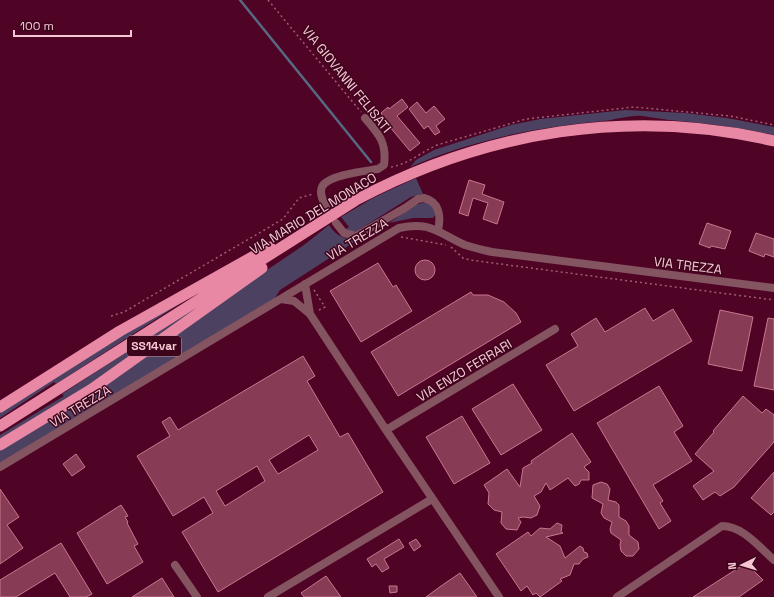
<svg xmlns="http://www.w3.org/2000/svg" width="774" height="597" font-family="'Space Grotesk',sans-serif">
<rect width="100%" height="100%" fill="#4f0325"/>
<path fill="#4d4161" d="M 625,110 L 685,113 L 727,118 L 774,127 L 774,135 C 739,127 704,123 669,120 C 660,119 651,117 642,116 C 629,115 616,120 603,121 C 537,127 471,140 410,167 L 416,160 L 434,150 L 511,125 L 540,119 Z
M 416,178 L 423,194 L 411,197 L 357,231 L 353,232 L 344,230 L 349,227 L 341,217 L 373,198 Z
M 426,202 L 433,206 L 436,214 L 433,218 L 413,218 L 389,223 L 415,205 Z
M 329,225 C 337,237 345,240 359,239 L 280,290 L 273,301 L 0,464 L 0,450 L 304,245 Z
M 201,290 L 56,384 L 54,382 L 0,418 L 0,411 L 94,351 Z
M 208,301 L 119,366 L 0,441 L 0,435 L 64,396 L 62,394 L 192,309 Z"/>
<g fill="none" stroke-linecap="round" stroke-linejoin="round">
<path stroke="#586880" stroke-width="2.5" d="M 240,0 L 371,162"/>
</g>
<path fill="#883b54" stroke="#ca768f" fill-rule="evenodd" d="M 402,99 L 408,107 L 397,116 L 420,143 L 410,151 L 384,120 L 385,119 L 381,113 L 388,107 L 389,109 Z
M 417,102 L 426,113 L 434,106 L 445,119 L 436,126 L 440,132 L 435,135 L 428,126 L 424,129 L 409,109 Z
M 469,180 L 485,185 L 482,194 L 504,202 L 497,224 L 483,219 L 488,203 L 473,198 L 468,216 L 459,213 Z
M 707,223 L 731,231 L 725,249 L 711,246 L 710,248 L 699,244 Z
M 756,233 L 774,239 L 774,257 L 765,254 L 764,257 L 749,251 Z
M415 270a10 10 0 1 1 20 0a10 10 0 1 1-20 0Z
M 378,263 L 393,287 L 396,285 L 412,311 L 361,342 L 330,291 Z
M 471,292 L 473,295 L 488,295 L 504,302 L 516,313 L 521,322 L 398,396 L 371,352 Z
M 645,308 L 653,321 L 673,309 L 692,341 L 574,411 L 546,365 L 578,346 L 571,334 L 596,318 L 605,332 Z
M 720,310 L 753,317 L 742,371 L 708,364 Z
M 768,318 L 774,319 L 774,390 L 754,386 Z
M 303,356 L 315,376 L 307,381 L 340,437 L 348,433 L 383,492 L 218,592 L 182,532 L 213,513 L 204,497 L 173,516 L 137,456 L 170,436 L 162,422 L 170,417 L 178,430 ZM 309,435 L 318,450 L 278,474 L 269,460 ZM 257,466 L 265,481 L 225,506 L 216,491 Z
M 513,384 L 542,430 L 501,455 L 472,409 Z
M 659,386 L 683,426 L 674,432 L 692,461 L 653,485 L 663,501 L 660,503 L 671,521 L 659,529 L 597,423 Z
M 743,396 L 762,413 L 766,409 L 774,415 L 774,442 L 734,487 L 720,496 L 715,492 L 703,500 L 693,486 L 714,471 L 695,454 L 714,432 L 713,431 Z
M 462,416 L 490,463 L 454,484 L 426,437 Z
M 572,433 L 591,462 L 584,467 L 589,472 L 589,480 L 581,480 L 579,484 L 575,486 L 568,478 L 550,490 L 546,483 L 541,492 L 534,496 L 540,506 L 537,515 L 531,518 L 523,517 L 518,518 L 521,522 L 517,530 L 506,529 L 501,523 L 502,512 L 494,510 L 488,504 L 489,493 L 484,485 L 507,469 L 520,487 L 523,468 L 532,463 L 531,461 Z
M 76,454 L 85,467 L 72,476 L 63,464 Z
M 774,472 L 774,512 L 771,515 L 751,498 Z
M 601,482 L 607,484 L 610,489 L 608,500 L 616,502 L 619,505 L 619,517 L 626,521 L 629,526 L 629,535 L 638,542 L 639,549 L 633,556 L 626,556 L 621,551 L 620,545 L 621,540 L 611,533 L 610,529 L 612,522 L 604,518 L 601,513 L 603,504 L 592,498 L 593,485 Z
M 0,489 L 19,517 L 7,525 L 23,548 L 0,564 Z
M 121,505 L 128,516 L 125,517 L 128,522 L 127,523 L 138,544 L 134,546 L 143,562 L 107,584 L 77,533 Z
M 557,523 L 562,525 L 561,532 L 563,533 L 546,537 L 560,546 L 565,558 L 580,546 L 583,548 L 584,552 L 587,553 L 588,557 L 583,559 L 579,564 L 574,564 L 570,575 L 560,579 L 562,581 L 540,597 L 536,593 L 533,595 L 527,586 L 521,591 L 496,554 L 528,532 L 531,536 L 540,528 L 550,529 Z
M 399,539 L 404,547 L 384,559 L 389,568 L 382,572 L 376,564 L 372,567 L 367,559 Z
M 416,539 L 421,546 L 414,551 L 409,543 Z
M 61,543 L 92,594 L 86,597 L 70,597 L 55,573 L 16,597 L 0,597 L 0,580 Z
M 746,563 L 763,580 L 739,597 L 693,597 Z
M 460,573 L 477,597 L 426,597 L 441,586 Z
M 326,576 L 341,597 L 304,597 L 301,593 Z
M 162,578 L 174,597 L 132,597 Z
M 389,586 L 397,586 L 397,592 L 390,593 Z"/>
<g fill="none" stroke-linecap="round" stroke-linejoin="round">
<path stroke="#9d5e76" stroke-width="1.5" stroke-dasharray="2 3" stroke-linecap="butt" d="M 268,0 L 361,112
M 391,167 C 409,164 421,152 437,145 L 526,119 L 634,107 L 730,116 L 774,125
M 401,237 L 446,245
M 451,247 L 463,258 L 470,260 L 774,300
M 314,290 L 325,307 L 317,311
M 111,316 L 124,312 L 283,219 L 299,198 L 313,194"/>
<path stroke="#845461" stroke-width="8" d="M 326,207 C 323,201 319,193 322,187 C 327,175 366,171 378,169 L 384,165 C 387,143 379,134 365,118
M 336,223 L 344,233 L 356,236 L 405,208 L 418,199 L 424,198 C 440,202 441,217 438,230
M 305,284 L 310,314
M 281,299 L 294,301 L 310,314 L 386,430 L 499,597
M 386,430 L 555,329
M 0,467 L 399,228 C 431,221 438,233 465,245 C 474,248 483,250 492,252 L 774,288
M 175,565 L 197,597
M 268,597 L 432,499
M 617,597 L 722,526 C 743,526 759,547 774,560"/>
<path stroke="#e888a4" stroke-width="11" d="M 0,407 L 120,331 L 270,247
M 0,426 L 356,200 C 486,131 630,107 774,141
M 0,445 L 92,389 L 262,268"/>
</g>
<g text-anchor="middle" stroke-width="3" stroke-linejoin="round" paint-order="stroke">
<rect fill="#3d051c" stroke="#be8d9c" stroke-width="1" x="127" y="336" width="54" height="20" rx="3"/>
<g font-size="12" font-weight="bold" fill="#f6c7d3">
<text x="154" y="350">SS14var</text>
</g>
<g font-size="13" fill="#f6c7d3" stroke="#3d051c">
<text transform="translate(347 79) rotate(51)" y="5">VIA GIOVANNI FELISATI</text>
<text transform="translate(313 213) rotate(-31)" y="5">VIA MARIO DEL MONACO</text>
<text transform="translate(357 239) rotate(-31)" y="5">VIA TREZZA</text>
<text transform="translate(688 265) rotate(7)" y="5">VIA TREZZA</text>
<text transform="translate(464 370) rotate(-31)" y="5">VIA ENZO FERRARI</text>
<text transform="translate(80 406) rotate(-31)" y="5">VIA TREZZA</text>
</g>
</g>
<g transform="translate(742 565) rotate(265)" stroke="#3d051c" stroke-width="3" paint-order="stroke">
<path d="M0-3L7 15L0 10L-7 15Z" fill="#f6c7d3"/>
<text y="-6" font-size="11" font-weight="bold" text-anchor="middle" fill="#f6c7d3">N</text>
</g>
<path d="M14 30v6h117v-6" fill="none" stroke="#f6c7d3" stroke-width="2"/>
<text x="20" y="30" font-size="12" fill="#f6c7d3" stroke="#3d051c" stroke-width="3" paint-order="stroke">100 m</text>
</svg>
